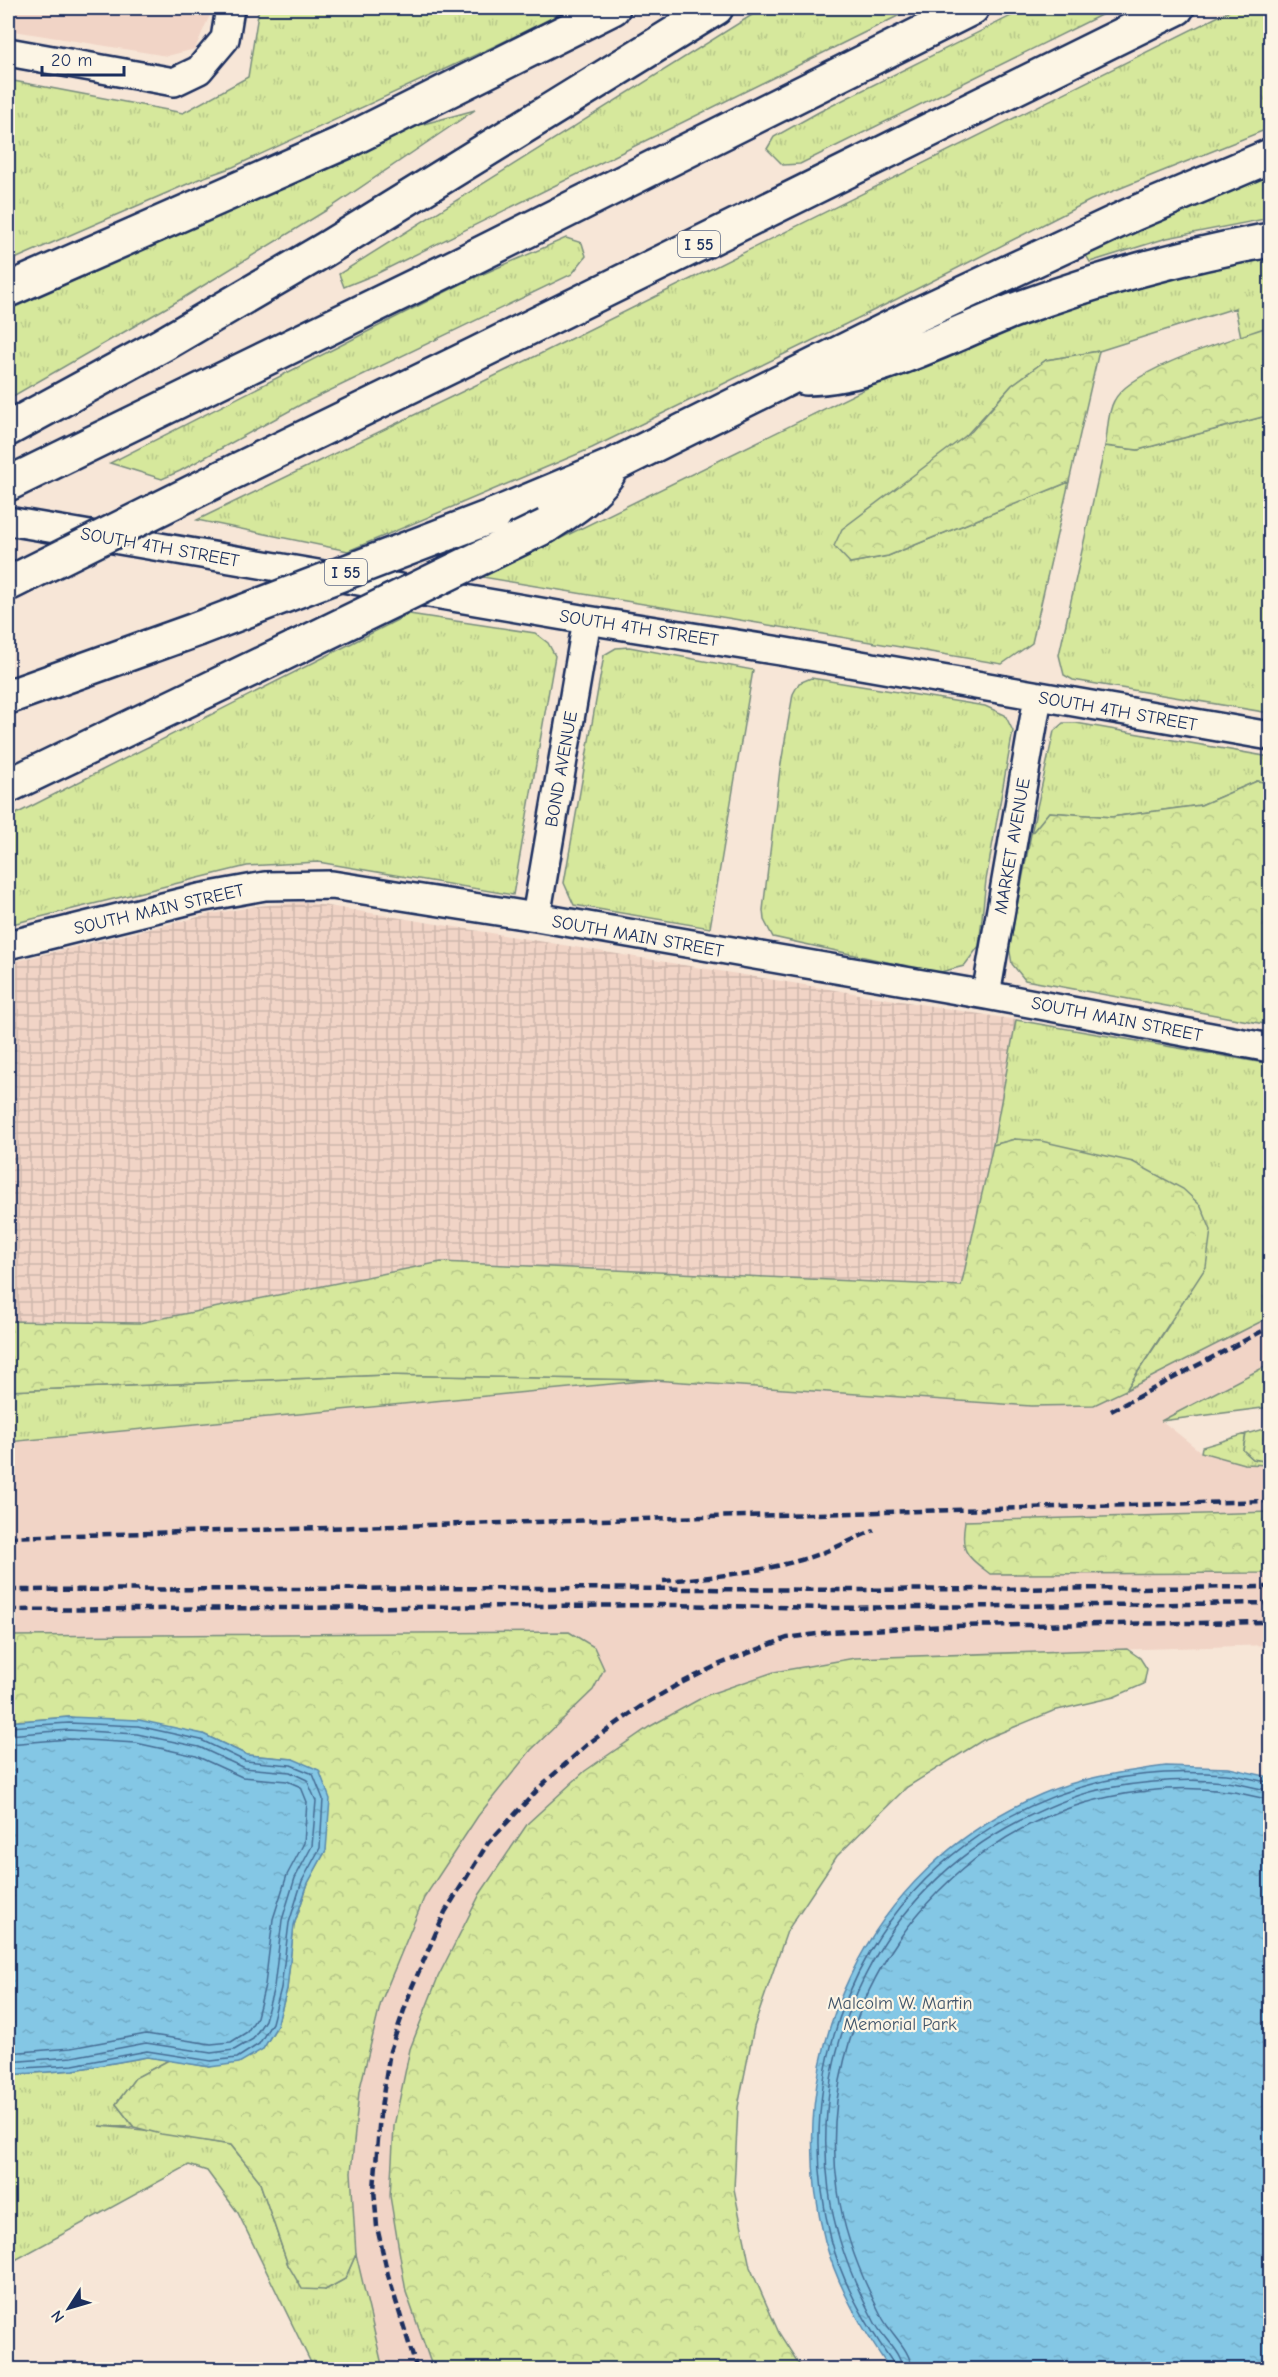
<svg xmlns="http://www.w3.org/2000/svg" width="1278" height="2377" font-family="'Comic Neue',sans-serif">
<defs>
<pattern id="industrial-grid" width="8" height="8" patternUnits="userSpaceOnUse" patternTransform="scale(1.5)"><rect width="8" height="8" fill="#f1d4c6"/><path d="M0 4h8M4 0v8" fill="none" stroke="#ceb6ac"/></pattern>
<pattern id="grass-tufts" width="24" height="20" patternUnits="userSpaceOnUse" patternTransform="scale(1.5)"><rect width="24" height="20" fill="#d6e89c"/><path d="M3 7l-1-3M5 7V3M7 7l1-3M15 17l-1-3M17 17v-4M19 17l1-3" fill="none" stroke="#b7c789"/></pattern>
<pattern id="forest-crowns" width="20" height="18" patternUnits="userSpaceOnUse" patternTransform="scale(1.5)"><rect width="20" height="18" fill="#d6e89c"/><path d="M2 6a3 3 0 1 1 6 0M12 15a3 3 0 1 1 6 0" fill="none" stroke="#b7c789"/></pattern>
<pattern id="water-ripples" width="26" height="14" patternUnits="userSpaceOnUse" patternTransform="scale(1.5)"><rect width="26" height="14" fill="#84c7e5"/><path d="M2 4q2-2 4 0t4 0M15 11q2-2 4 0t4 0" fill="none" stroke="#71abc7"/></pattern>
</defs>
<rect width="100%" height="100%" fill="#f7e6d7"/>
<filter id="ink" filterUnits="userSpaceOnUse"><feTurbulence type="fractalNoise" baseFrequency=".0167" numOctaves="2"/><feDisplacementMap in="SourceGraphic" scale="12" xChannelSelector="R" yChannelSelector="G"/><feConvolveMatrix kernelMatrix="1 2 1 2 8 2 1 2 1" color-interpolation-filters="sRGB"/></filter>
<g filter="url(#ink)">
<path fill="#f1d4c6" d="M 8,8 L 210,8 L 209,17 L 195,49 L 167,56 L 8,30 Z
M 1270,1317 L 1270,1364 L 1162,1421 L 1201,1452 L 1244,1464 L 1270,1465 L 1270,1512 L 965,1521 L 962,1541 L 990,1574 L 1270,1573 L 1270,1645 L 855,1658 L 480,1894 L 438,1977 L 410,2049 L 406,2292 L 433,2369 L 383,2369 L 356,2254 L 351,2172 L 359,2092 L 381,2002 L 424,1898 L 478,1816 L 531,1750 L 593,1690 L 594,1647 L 569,1632 L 8,1636 L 8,1442 L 653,1380 L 1031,1406 L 1094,1405 Z"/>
<path fill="url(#industrial-grid)" d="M 304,902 L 1016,1020 L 993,1145 L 961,1286 L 441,1262 L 139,1323 L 8,1321 L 8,963 L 211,914 L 257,906 Z"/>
<path fill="url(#grass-tufts)" stroke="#788c7d" stroke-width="1.5" d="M 259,8 L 572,8 L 497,45 L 233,167 L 199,179 L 8,262 L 8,80 L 183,113 L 248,77 Z
M 763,8 L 914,8 L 376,274 L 344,287 L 339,274 Z
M 1027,8 L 1115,8 L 800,164 L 783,165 L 767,149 L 774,137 L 819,112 Z
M 1235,8 L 1270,8 L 1270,128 L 1091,200 L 895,300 L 592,448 L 348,551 L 197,520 L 538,355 Z
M 475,110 L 330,208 L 183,298 L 8,399 L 8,306 L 420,125 Z
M 1270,170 L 1270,218 L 1167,238 L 1090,262 L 1086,255 L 1096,248 Z
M 566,238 L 582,243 L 586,256 L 572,274 L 302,404 L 180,471 L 162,479 L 110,463 L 467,281 Z
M 1270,254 L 1270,326 L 1241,337 L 1235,308 L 1099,351 L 1046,360 L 1012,385 L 850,563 L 888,556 L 1069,482 L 1032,643 L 1002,664 L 482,577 L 920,362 L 1015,325 L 1142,284 Z
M 1270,415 L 1270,713 L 1073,680 L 1064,675 L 1059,655 L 1105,446 L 1138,450 Z
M 409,614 L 535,633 L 548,643 L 555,656 L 513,895 L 318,862 L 247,866 L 8,925 L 8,818 Z
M 629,647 L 753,670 L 710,928 L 574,905 L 564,883 L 604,655 L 616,648 Z
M 811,678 L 985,706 L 1005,715 L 1013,731 L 986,880 L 979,946 L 964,966 L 937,973 L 773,937 L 764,920 L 763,910 L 780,769 L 793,694 L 799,683 Z
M 1063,723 L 1076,723 L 1270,757 L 1270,783 L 1257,781 L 1201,805 L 1111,817 L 1049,812 L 1031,834 L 1054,731 Z
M 1016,1020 L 1270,1064 L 1270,1317 L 1126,1390 L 1171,1322 L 1015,1139 L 993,1145 Z
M 1270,1364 L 1270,1407 L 1161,1421 Z
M 384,1375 L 653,1380 L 8,1442 L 8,1391 Z
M 1246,1434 L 1243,1450 L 1253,1459 L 1270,1462 L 1270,1465 L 1244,1464 L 1201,1452 L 1202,1447 Z
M 147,2057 L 169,2060 L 135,2078 L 116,2104 L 134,2127 L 99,2126 L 144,2130 L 231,2145 L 259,2180 L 288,2265 L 325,2290 L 345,2279 L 356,2254 L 383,2369 L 314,2369 L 238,2213 L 207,2171 L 189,2165 L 8,2264 L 8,2075 L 74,2070 Z"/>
<path fill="url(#forest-crowns)" stroke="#788c7d" stroke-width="1.5" d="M 1270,326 L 1270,415 L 1138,450 L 1105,446 C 1108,433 1107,413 1114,401 C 1130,368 1234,339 1270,326 Z
M 1099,351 L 1069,482 L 888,556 L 850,563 L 834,546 L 842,529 L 972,431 L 1012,385 L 1046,360 Z
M 1257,781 L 1270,783 L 1270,1025 L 1025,980 L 1012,964 L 1009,947 L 1031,834 L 1049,812 L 1111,817 L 1201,805 Z
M 1015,1139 L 1041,1141 L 1133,1162 L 1183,1189 L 1201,1206 L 1211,1230 L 1206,1267 L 1126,1390 L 1094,1405 L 1031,1406 L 653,1380 L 384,1375 L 8,1391 L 8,1321 L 139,1323 L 441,1262 L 961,1286 L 993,1145 Z
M 1270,1427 L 1270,1462 L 1253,1459 L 1243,1450 L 1246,1434 Z
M 1270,1512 L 1270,1573 L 990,1574 C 966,1555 960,1553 965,1521 Z
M 569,1632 L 594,1647 L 604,1669 L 593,1690 L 531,1750 L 478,1816 L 424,1898 L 381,2002 L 359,2092 L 351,2172 L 356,2254 L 345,2279 L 325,2290 L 302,2289 L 288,2265 L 259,2180 L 231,2145 L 161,2134 L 134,2127 L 116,2104 L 135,2078 L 169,2060 L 210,2067 L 263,2049 L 277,2026 L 287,1989 L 294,1925 L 308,1883 L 326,1850 L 293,1759 L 247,1755 L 203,1734 L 69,1717 L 8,1722 L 8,1636 Z
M 1127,1649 L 1140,1658 L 1147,1669 L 1144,1684 L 1114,1697 L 1053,1711 L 983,1740 L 907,1787 L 837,1856 L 787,1931 L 754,2027 L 738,2107 L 734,2189 L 750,2267 L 779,2333 L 802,2369 L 433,2369 L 406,2292 L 390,2196 L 394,2126 L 410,2049 L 438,1977 L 480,1894 L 528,1823 L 585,1771 L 649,1727 L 707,1695 L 774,1672 L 855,1658 Z"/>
<path fill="url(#water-ripples)" stroke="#5a8aaf" stroke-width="1.5" d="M 69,1717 L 139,1720 L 203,1734 L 247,1755 L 293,1759 L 319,1770 L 330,1799 L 326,1850 L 308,1883 L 294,1925 L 287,1989 L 277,2026 L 263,2049 L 239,2063 L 210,2067 L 147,2057 L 74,2070 L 8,2075 L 8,1722 Z
M 1166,1766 L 1229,1768 L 1270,1777 L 1270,2369 L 890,2369 C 863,2330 838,2288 825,2241 C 778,2058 866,1868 1042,1794 C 1082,1777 1124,1772 1166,1766 Z"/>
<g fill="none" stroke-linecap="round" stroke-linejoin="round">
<path stroke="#456c94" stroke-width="1.5" d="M 8,1727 L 69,1723 L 138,1726 L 201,1740 L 245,1761 L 291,1765 L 313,1774 L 323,1799 L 320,1848 L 302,1881 L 289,1923 L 281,1988 L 272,2023 L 259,2044 L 237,2058 L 211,2061 L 147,2051 L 73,2065 L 8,2069
M 8,1735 L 69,1730 L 137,1734 L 199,1747 L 244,1768 L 290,1772 L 307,1780 L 316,1801 L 312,1846 L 295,1878 L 282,1920 L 274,1987 L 265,2020 L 253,2039 L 234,2050 L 211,2053 L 146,2043 L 72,2057 L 8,2062
M 8,1744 L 69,1739 L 136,1743 L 196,1756 L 242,1777 L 287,1781 L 301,1787 L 307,1802 L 304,1843 L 287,1875 L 273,1919 L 265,1985 L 257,2017 L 247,2032 L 231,2042 L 211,2044 L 146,2034 L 71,2048 L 8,2053
M 895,2370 L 894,2364 C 867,2326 842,2284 831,2239 C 780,2034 895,1830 1104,1781 C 1143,1772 1186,1771 1226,1774 C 1241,1775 1255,1781 1270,1782
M 902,2370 C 902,2353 883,2338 875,2323 C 853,2282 835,2238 829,2191 C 809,2040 882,1891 1019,1821 C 1047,1807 1078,1793 1108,1788 C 1147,1781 1187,1778 1226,1782 C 1241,1783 1255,1789 1270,1790
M 912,2370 C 911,2350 892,2335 883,2319 C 862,2279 844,2236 838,2191 C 812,2014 932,1834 1109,1797 C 1146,1789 1188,1786 1226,1791 C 1241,1792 1255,1798 1270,1799"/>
<defs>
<path id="minor" d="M 8,52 L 174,82 L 199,70 L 225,39 L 230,8
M 8,521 L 587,620 L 780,651 L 1270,736
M 536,917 L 587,620
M 8,945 L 199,898 L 265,886 L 332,885 L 536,917 L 986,995 L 1270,1048
M 986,995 L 1038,697"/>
<path id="highway" d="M 8,290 L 345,142 L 613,8
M 806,378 C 875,377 948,336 1012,311 C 1098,279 1181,256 1270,240
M 8,429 L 162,345 L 324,250 L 716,8
M 221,478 L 476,354 L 1177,8
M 8,484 L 460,264 L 972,8
M 495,515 L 614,465 L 906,320 L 1133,214 L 1270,156
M 546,526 C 569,511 592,497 608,474
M 8,697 L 198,629
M 8,786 L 295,648"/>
</defs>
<use href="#minor" stroke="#1b2f5e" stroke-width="32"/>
<use href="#highway" stroke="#1b2f5e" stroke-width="38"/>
<use href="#minor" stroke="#fcf5e5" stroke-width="27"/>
<use href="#highway" stroke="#fcf5e5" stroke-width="33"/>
<path stroke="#1b2f5e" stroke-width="4.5" stroke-dasharray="9 4.5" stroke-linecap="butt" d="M 1111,1411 L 1270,1327
M 8,1537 L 1270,1501
M 663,1581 C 708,1578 753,1573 797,1561 C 824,1554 849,1541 874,1530
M 8,1590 L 548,1588 L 850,1590 L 1270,1587
M 8,1610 L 672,1605 L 830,1608 L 1270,1603
M 417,2370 L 388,2275 L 377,2227 L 374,2189 L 380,2114 L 390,2051 L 412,1987 L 445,1912 L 488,1843 L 544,1783 L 589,1743 L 640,1707 L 677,1685 L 720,1664 L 787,1638 L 831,1632 L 946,1626 L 1270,1622"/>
<defs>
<path id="highway-bridge" d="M 8,584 L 221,478
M 198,629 L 495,515
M 295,648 L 546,526"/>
</defs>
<use href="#highway-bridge" stroke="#1b2f5e" stroke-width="38" stroke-linecap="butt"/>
<use href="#highway-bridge" stroke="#fcf5e5" stroke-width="33"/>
</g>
</g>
<g text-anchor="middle" stroke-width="4.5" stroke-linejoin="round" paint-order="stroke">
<g fill="#fcf5e5" stroke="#5e6a86" stroke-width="1.5">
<rect x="678" y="231" width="42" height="26" rx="4.5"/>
<rect x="325" y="559" width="42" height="26" rx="4.5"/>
</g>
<g font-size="16" font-weight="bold" fill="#1b2f5e">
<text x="699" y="250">I 55</text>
<text x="346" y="578">I 55</text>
</g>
<g font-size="18" fill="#1b2f5e" stroke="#fcf5e5">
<text transform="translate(160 547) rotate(10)" y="6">SOUTH 4TH STREET</text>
<text transform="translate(639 628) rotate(9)" y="6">SOUTH 4TH STREET</text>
<text transform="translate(1118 711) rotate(10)" y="6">SOUTH 4TH STREET</text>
<text transform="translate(561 769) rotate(-80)" y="6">BOND AVENUE</text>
<text transform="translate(1012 846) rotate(-80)" y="6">MARKET AVENUE</text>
<text transform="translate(159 909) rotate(-13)" y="6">SOUTH MAIN STREET</text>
<text transform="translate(638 936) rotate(10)" y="6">SOUTH MAIN STREET</text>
<text transform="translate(1117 1019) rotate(11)" y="6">SOUTH MAIN STREET</text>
</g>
<g font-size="18" fill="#40546a" stroke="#fcf5e5">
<text x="900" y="2009">Malcolm W. Martin<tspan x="900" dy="21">Memorial Park</tspan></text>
</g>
</g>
<rect width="1278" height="2377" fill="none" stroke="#fcf5e5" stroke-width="30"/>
<rect x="15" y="15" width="1248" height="2347" fill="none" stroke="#1b2f5e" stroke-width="2" filter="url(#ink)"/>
<g transform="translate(69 2308) rotate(233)" stroke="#fcf5e5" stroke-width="4.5" paint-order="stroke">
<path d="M0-4.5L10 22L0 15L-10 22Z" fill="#1b2f5e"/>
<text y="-9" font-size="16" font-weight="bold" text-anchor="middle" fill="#1b2f5e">N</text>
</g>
<path d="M42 66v9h82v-9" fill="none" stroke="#1b2f5e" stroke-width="3"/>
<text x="51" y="66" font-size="18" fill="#1b2f5e" stroke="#fcf5e5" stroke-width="4.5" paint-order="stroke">20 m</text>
</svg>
